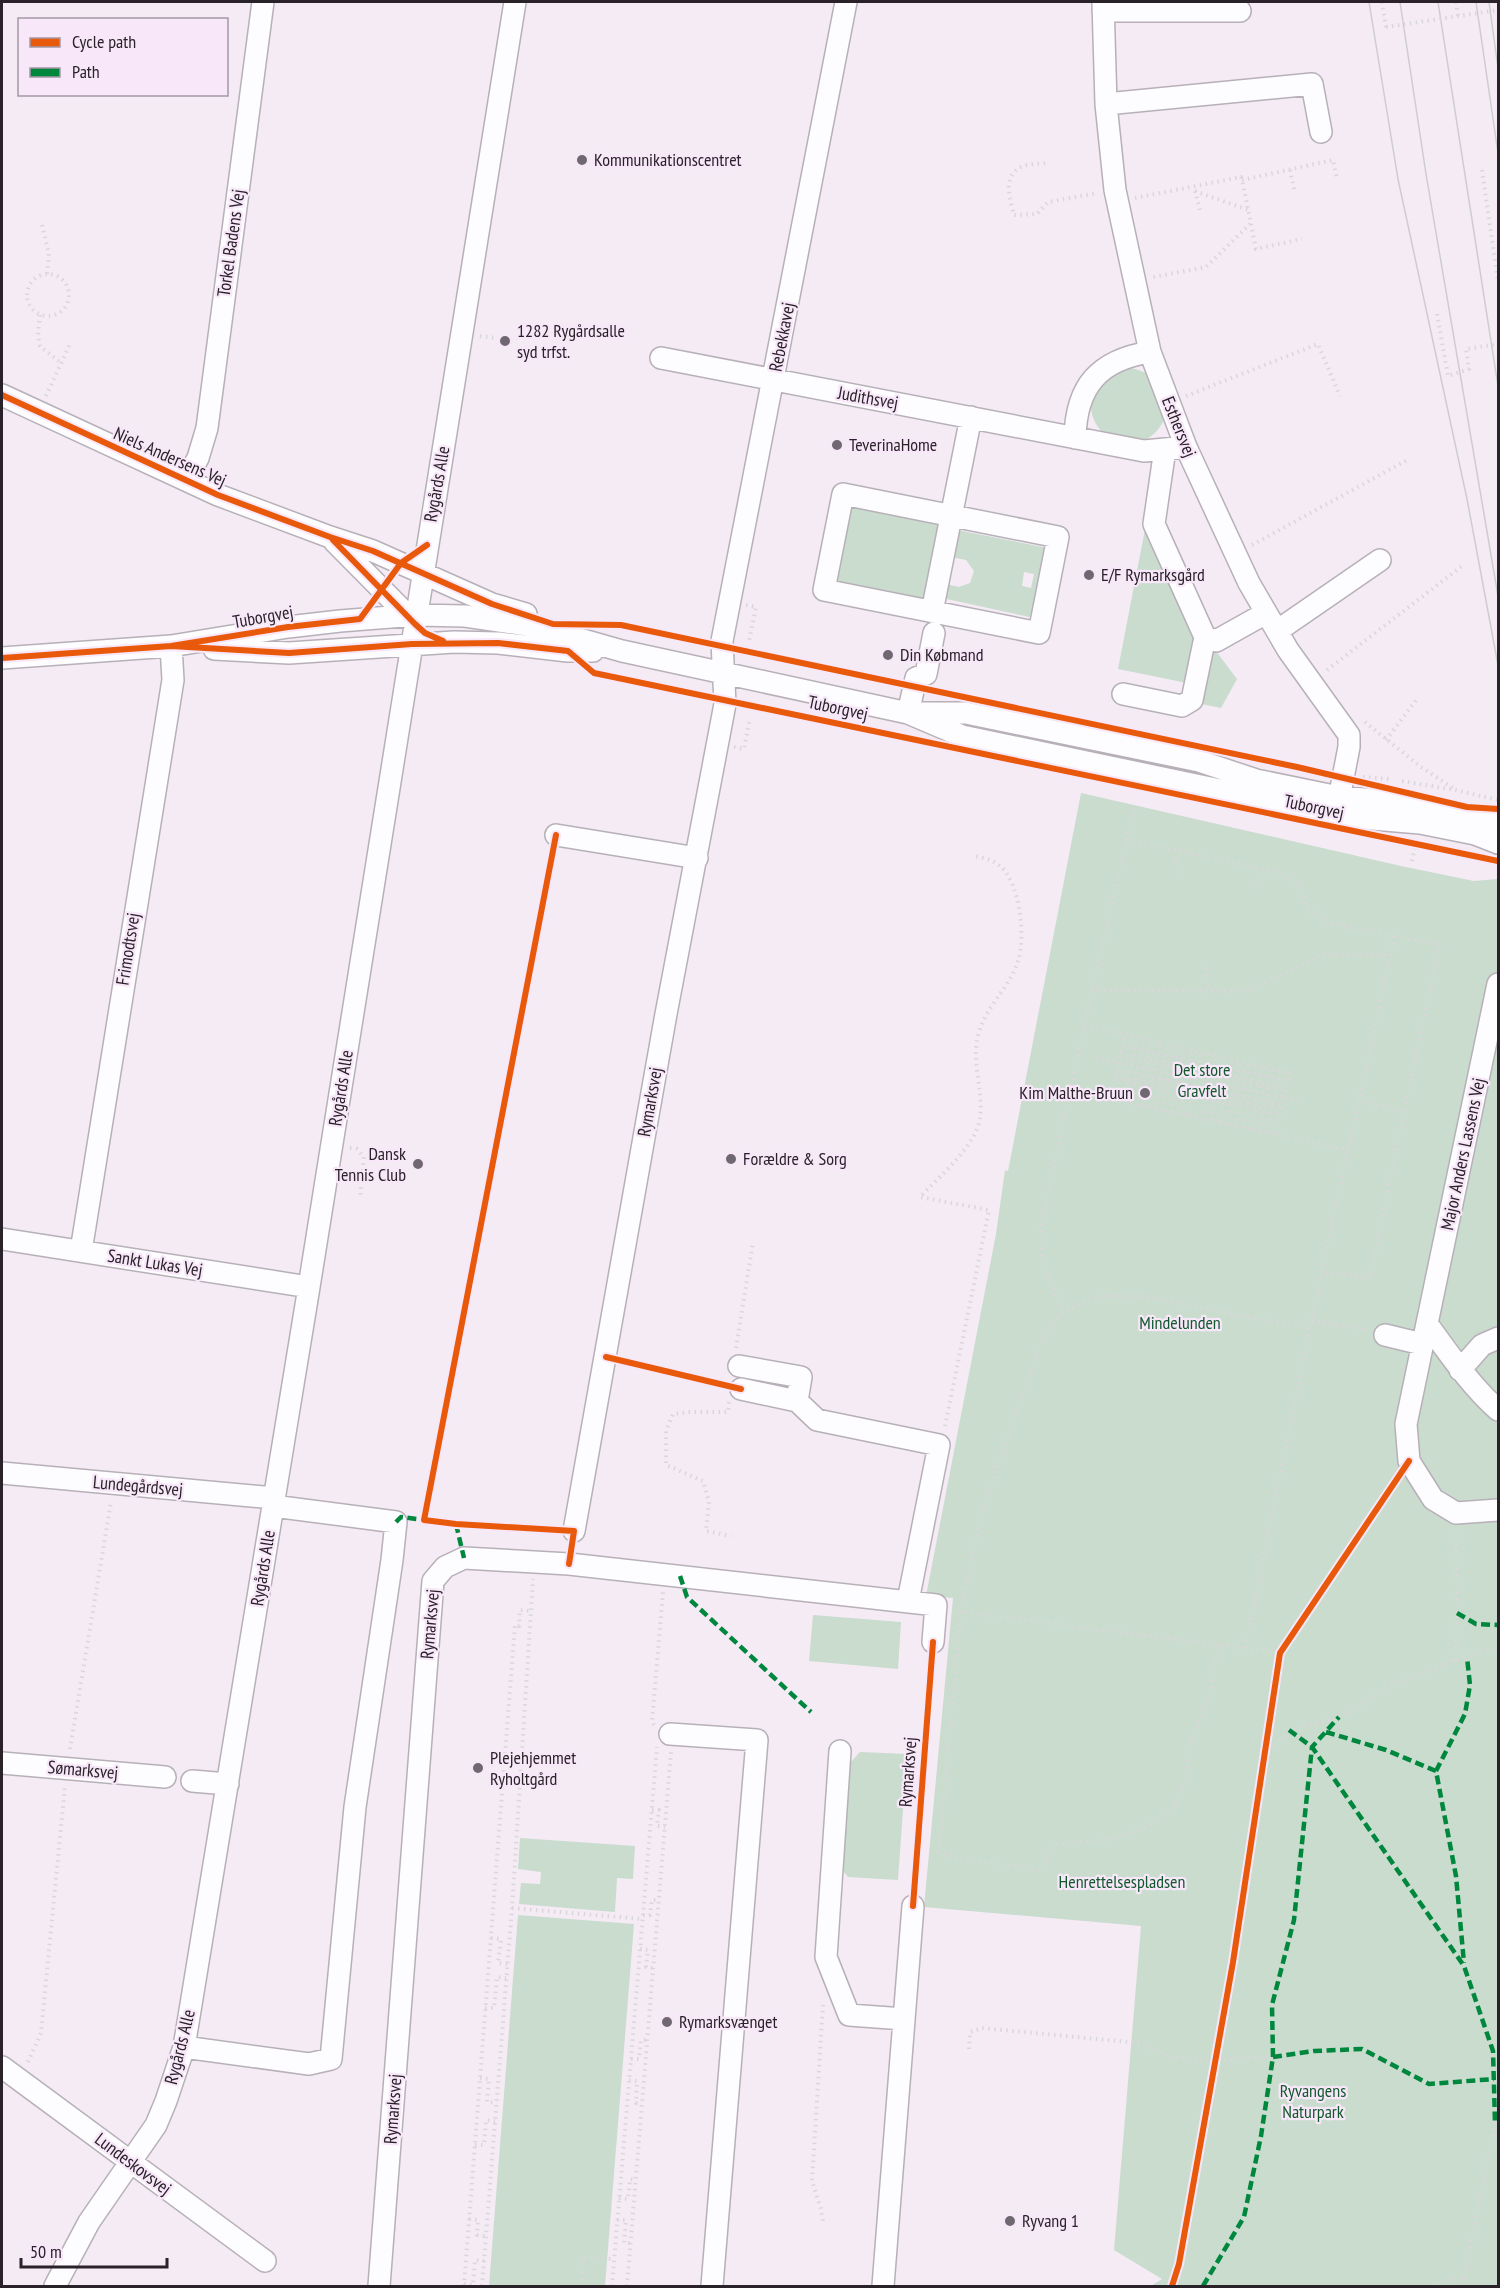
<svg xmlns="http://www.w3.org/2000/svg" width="1500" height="2288" font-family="'PT Sans Narrow',sans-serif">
<rect width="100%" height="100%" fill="#f4ebf5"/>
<path fill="#c9dcce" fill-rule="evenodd" d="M 1131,368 C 1139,370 1146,372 1152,377 C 1157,381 1158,388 1159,394 C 1161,400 1166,410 1165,416 C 1163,426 1151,440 1140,441 C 1135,442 1127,439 1122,438 C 1111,437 1104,436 1098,427 C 1079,399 1102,372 1131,368 Z
M 851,506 L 941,523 L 925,603 L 836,585 Z
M 1147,519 L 1197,630 L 1187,683 L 1118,669 Z
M 957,530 L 1048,548 L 1034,618 L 942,598 L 946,584 L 959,587 L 970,583 L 974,571 L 966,560 L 951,557 ZM 1024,572 L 1034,574 L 1031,588 L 1022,586 Z
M 1212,646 L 1237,679 L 1221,708 L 1197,703 Z
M 1081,793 L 1401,866 L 1474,881 L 1498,879 L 1498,2286 L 1151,2286 L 1162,2279 L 1114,2250 L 1141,1926 L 924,1907 L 953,1598 L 926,1596 L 996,1234 L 1005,1170 L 1008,1171 Z
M 813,1615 L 901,1622 L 898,1669 L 809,1661 Z
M 860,1752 L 907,1754 L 898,1880 L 848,1877 L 840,1867 L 847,1766 Z
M 520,1838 L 635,1846 L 633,1879 L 617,1878 L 615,1912 L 519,1904 L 521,1883 L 540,1884 L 541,1872 L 518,1869 Z
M 518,1915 L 634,1924 L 605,2286 L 489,2286 Z"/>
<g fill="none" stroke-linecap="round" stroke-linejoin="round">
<defs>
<path id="minor" d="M 1103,2 L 1106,104 L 1115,190 L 1150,352 L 1186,447 L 1249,583 L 1288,650 L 1349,735 L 1349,747 L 1336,814
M 1103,11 L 1240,11
M 1106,104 L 1312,84 L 1321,132
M 661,358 L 1144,451 L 1186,447
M 2,395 L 218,495 L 330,537 L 373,551 L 492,604 L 526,614
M 1075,438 C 1076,386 1099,360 1150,352
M 186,480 L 198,458 L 207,428 L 263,2
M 843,494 L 1058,537 L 1039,633 L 824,590 Z
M 334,541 L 415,623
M 932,612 L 971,417
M 1277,631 L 1380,560
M 1205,637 L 1216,641 L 1266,613
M 214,649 L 289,653 L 454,642 L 498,643 L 568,651 L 593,651
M 2,658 L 171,646 L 288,627 L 340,621 L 416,615 L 465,616 L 534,626 L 622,651 L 908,713 L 962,736 L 1349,817 L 1420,823 L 1475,834 L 1498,843
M 1123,694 L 1182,706 L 1192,700 L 1205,637 L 1154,524 L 1165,449
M 908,713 L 916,678 L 926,674 L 934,633
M 917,713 L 966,713 L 1199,761 L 1256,780 L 1339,797 L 1389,801 L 1498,824
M 556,835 L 697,858
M 1498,984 L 1406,1424 L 1409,1461 L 1433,1499 L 1456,1513 L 1498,1510
M 2,1239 L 309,1287
M 81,1251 L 173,680 L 171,646
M 1428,1325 C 1450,1355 1470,1385 1498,1410
M 1385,1335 L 1422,1344
M 739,1366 L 801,1377 L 797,1401
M 1460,1370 L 1482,1345 L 1498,1338
M 741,1389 L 797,1401 L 817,1420 L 939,1445 L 908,1601
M 2,1473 L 274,1498
M 574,1531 L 666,1014 L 725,704 L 722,641 L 846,2
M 670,1734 L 757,1740 L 712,2286
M 840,1751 L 826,1957 L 849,2015 L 904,2019
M 2,1763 L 165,1777
M 192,1781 L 228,1784
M 184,2047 L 309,2064 L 331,2059 L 355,1807 L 392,1560 L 396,1522 L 273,1506
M 2,2067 L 265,2261
M 55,2286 L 89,2222 L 156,2125 L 166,2101 L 184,2047 L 309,1287 L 515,2
M 379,2286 L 433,1581 L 445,1567 L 464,1558 L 569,1564 L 936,1605 L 933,1642
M 883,2286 L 913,1906"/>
</defs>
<use href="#minor" stroke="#b7b0b8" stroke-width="24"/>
<path stroke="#d9d7d9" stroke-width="4" stroke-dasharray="1.5 4.5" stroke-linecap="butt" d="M 1382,2 L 1386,27
M 1456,2 L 1458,16
M 1045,163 C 1038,164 1027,164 1021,167 C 1002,176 1010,200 1014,215 L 1037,214 L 1048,202 L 1097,193
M 1290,170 L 1295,193
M 1482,170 L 1498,281
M 1242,180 L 1333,160 L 1337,179
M 1195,191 L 1248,210
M 1195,191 L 1200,210
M 1135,198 L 1241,177 L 1242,180 L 1251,223 L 1206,267 L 1153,277
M 1251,224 L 1256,249 L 1302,239
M 42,225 L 49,254 L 47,275
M27 295a21 21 0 1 1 42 0a21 21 0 1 1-42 0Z
M 1437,314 L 1448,376 L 1469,369 L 1466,349 L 1498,344
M 40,315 L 38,335 L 40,346 L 60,362
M 480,336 L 497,338
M 46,396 L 70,344
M 1186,396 L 1318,344 L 1340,396
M 1252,545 L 1409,459
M 746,605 L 756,607 L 749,641
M 1327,670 L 1462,566
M 1365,722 L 1421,767 L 1453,788
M 1386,740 L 1417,699
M 734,747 L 744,749 L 750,718
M 1363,777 L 1389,779
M 1402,781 L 1456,790 L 1498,800
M 1127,840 L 1270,870 L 1300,884 L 1308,909 L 1327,923 L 1439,945 L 1370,1278 L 1343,1274 L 1321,1274
M 1174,851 L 1179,877
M 1412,861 L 1416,842
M 1251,888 L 1269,871
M 1204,962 L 1209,991
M 1092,990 L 1246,991 L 1323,955 L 1389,955
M 1085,1025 L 1290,1073 L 1275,1134
M 1123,1046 L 1199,1063
M 1121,1054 L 1286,1090
M 1096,1058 L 1195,1079
M 1213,1065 L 1288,1081
M 1117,1070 L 1194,1086
M 1116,1078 L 1192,1095
M 1210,1082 L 1301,1101
M 1208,1089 L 1282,1106
M 1072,1091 L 1349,1150
M 1206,1098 L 1280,1113
M 1111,1099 L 1125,1035
M 1359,1101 L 1405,1111
M 1123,1102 L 1137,1038
M 1130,1103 L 1144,1039
M 1139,1105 L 1151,1041
M 1146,1106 L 1160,1043
M 1155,1109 L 1168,1045
M 1162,1110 L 1175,1047
M 1171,1112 L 1184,1048
M 1180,1114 L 1192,1050
M 1188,1115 L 1201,1052
M 1202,1119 L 1215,1056
M 1211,1120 L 1223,1057
M 1219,1122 L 1233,1060
M 1227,1124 L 1240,1061
M 1236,1126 L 1248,1063
M 1243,1127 L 1255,1065
M 1251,1129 L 1263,1067
M 1260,1131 L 1271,1069
M 1267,1132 L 1280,1071
M 350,1148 L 357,1149 L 364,1157 L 360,1198
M 1063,1312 L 1042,1260 L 1041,1226 L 1092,990 L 1135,806
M 1312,1321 L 1367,1330
M 736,1348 L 753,1242
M 729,1402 L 728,1412 L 691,1412 L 673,1414 L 666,1431 L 666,1465 L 703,1481 L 709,1502 L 706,1531 L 731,1536
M 945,1426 L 989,1210 L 920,1197 C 939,1177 976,1146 980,1118 C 984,1090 970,1060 979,1032 C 987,1005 1010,987 1018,961 C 1026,938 1020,882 1000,866 C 993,860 984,858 975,856
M 960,1612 L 983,1510 L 1041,1340 L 1063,1312 L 1102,1295 L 1147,1297 L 1310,1329
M 1218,1645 L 1209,1696 L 1189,1748 L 1185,1780 L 1175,1807 L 1145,1827 L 1114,1839 L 1051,1845 L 1042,1870 L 954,1858 L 939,1852 L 961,1612 L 1245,1648 L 1321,1274 L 1395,934
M 1245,1648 L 1280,1653
M 1455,1660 L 1457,1613 L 1456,1532
M 654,1725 L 652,1721 L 663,1592
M 70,1749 L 111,1502
M 1264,1759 L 1289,1730 L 1339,1717 L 1392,1685 L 1455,1660 L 1498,1648
M 652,1810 L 659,1810 L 657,1826 L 665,1827
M 512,1908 L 642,1919
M 643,1915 L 650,1915 L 652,1900 L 659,1900
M 491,1938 L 501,1939 L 498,1963 L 508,1964
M 640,1949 L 648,1950 L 646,1967 L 653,1968
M 823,2005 L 812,2181 L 821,2209 L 823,2221
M 485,2008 L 494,2008 L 497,1977 L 506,1978
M 969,2049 L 970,2032 L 982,2028 L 1139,2043 L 1172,2058 L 1217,2060 L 1273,2057
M 631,2059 L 639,2059 L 641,2040 L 647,2040
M 28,2062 L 41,2033 L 65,1786
M 480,2078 L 489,2079 L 487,2102 L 497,2103
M 629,2080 L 637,2081 L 636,2103 L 642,2103
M 475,2145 L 484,2145 L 486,2120 L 495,2121
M 619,2198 L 628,2199 L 630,2179 L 636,2180
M 469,2219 L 478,2220 L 477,2235 L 486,2236
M 617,2220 L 626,2220 L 624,2243 L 630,2243
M 1464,2277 L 1495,2123 L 1498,2119
M 464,2284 L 473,2285 L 475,2260 L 484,2261
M 464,2286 L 515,1625 L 519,1626 L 520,1610 L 531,1611
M 482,2286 L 512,1908 L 533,1579
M 581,2286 L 584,2257 L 614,2259
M 612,2286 L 657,1747
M 627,2286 L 671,1752
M 1431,2286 L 1464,2277 L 1467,2286"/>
<use href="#minor" stroke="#fdfcfe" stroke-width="21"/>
<path stroke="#cfcccf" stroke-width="1.5" d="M 1369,2 L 1398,179 L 1467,499 L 1498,665
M 1400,2 L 1426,174 L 1498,596
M 1438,2 L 1498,386
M 1476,2 L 1498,153
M 1489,2 L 1498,68"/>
<path stroke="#d9d7d9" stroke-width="4" stroke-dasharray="1.5 4.5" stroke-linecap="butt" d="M 1386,27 L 1498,10"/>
<path stroke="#00873e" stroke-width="4.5" stroke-dasharray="9 4.5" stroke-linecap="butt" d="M 396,1522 L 401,1517 L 424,1520
M 456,1524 L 464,1558
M 680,1576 L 687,1597 L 811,1712
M 1457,1613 L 1476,1624 L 1498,1625
M 1289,1730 L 1312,1747 L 1464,1966 L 1493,2051 L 1495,2123
M 1326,1732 L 1386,1750 L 1436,1771 L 1456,1876 L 1464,1963
M 1436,1771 L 1465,1714 L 1470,1685 L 1467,1657
M 1273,2057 L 1314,2051 L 1362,2049 L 1429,2084 L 1494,2079
M 1203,2286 L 1244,2217 L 1261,2136 L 1273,2057 L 1272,2005 L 1294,1920 L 1312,1747 L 1339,1717"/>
<defs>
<path id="cycleway" d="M 2,395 L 218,495 L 330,537 L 373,551 L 492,604 L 553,624 L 621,625 L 1297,767 L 1467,807 L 1498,809
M 333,540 L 415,624 L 425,633 L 443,641
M 171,646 L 289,653 L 412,644 L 498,643 L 568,651 L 594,673 L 1498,861
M 2,658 L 171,646 L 288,627 L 360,619 L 401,563 L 427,545
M 556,835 L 424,1520 L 456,1524 L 574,1531 L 569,1564
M 606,1357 L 741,1389
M 913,1906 L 933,1642
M 1172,2286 L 1179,2264 L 1233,1962 L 1280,1653 L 1409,1461"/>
</defs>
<use href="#cycleway" stroke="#f8e7f9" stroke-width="10"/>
<use href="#cycleway" stroke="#e8590c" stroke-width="6"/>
</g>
<g fill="#706870" stroke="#f8e7f9" stroke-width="2">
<circle cx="582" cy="160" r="6"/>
<circle cx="505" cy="341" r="6"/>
<circle cx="837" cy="445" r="6"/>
<circle cx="1089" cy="575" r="6"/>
<circle cx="888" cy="655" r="6"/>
<circle cx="1145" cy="1093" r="6"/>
<circle cx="731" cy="1159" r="6"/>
<circle cx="418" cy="1164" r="6"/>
<circle cx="478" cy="1768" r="6"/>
<circle cx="667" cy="2022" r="6"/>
<circle cx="1010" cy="2221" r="6"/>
</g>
<g text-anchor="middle" stroke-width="4.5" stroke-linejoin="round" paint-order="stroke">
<g font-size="18" fill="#292229" stroke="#f8e7f9" text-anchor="start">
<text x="594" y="166">Kommunikationscentret</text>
<text x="517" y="337">1282 Rygårdsalle<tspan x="517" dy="21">syd trfst.</tspan></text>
<text x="849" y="451">TeverinaHome</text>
<text x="1101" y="581">E/F Rymarksgård</text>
<text x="900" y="661">Din Købmand</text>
<text x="1133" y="1099" text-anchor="end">Kim Malthe-Bruun</text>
<text x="406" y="1160" text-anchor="end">Dansk<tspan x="406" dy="21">Tennis Club</tspan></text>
<text x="743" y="1165">Forældre &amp; Sorg</text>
<text x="490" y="1764">Plejehjemmet<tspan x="490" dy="21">Ryholtgård</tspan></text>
<text x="679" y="2028">Rymarksvænget</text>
<text x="1022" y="2227">Ryvang 1</text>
</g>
<g font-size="18" fill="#292229" stroke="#f8e7f9">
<text transform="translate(231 243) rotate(-82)" y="6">Torkel Badens Vej</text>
<text transform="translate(782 337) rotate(-79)" y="6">Rebekkavej</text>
<text transform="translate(868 398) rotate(10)" y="6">Judithsvej</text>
<text transform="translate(1179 427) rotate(68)" y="6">Esthersvej</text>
<text transform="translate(170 457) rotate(24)" y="6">Niels Andersens Vej</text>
<text transform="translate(437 484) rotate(-80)" y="6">Rygårds Alle</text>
<text transform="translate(263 617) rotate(-10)" y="6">Tuborgvej</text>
<text transform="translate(838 708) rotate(12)" y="6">Tuborgvej</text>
<text transform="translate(1314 807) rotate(12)" y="6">Tuborgvej</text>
<text transform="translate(128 949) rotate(-81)" y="6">Frimodtsvej</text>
<text transform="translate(341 1088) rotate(-81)" y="6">Rygårds Alle</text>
<text transform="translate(650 1102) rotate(-80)" y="6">Rymarksvej</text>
<text transform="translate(1463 1154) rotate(-78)" y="6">Major Anders Lassens Vej</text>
<text transform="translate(155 1263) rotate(9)" y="6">Sankt Lukas Vej</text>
<text transform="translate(138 1486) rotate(5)" y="6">Lundegårdsvej</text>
<text transform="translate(263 1568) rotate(-81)" y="6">Rygårds Alle</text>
<text transform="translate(430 1624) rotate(-85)" y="6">Rymarksvej</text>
<text transform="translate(83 1770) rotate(5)" y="6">Sømarksvej</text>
<text transform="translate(908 1772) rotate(-86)" y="6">Rymarksvej</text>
<text transform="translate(180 2047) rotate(-76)" y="6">Rygårds Alle</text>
<text transform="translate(393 2109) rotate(-86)" y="6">Rymarksvej</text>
<text transform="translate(133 2164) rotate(37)" y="6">Lundeskovsvej</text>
</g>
<g font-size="18" fill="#11592d" stroke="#f8e7f9">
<text x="1202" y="1076">Det store<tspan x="1202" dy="21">Gravfelt</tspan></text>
<text x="1180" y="1329">Mindelunden</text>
<text x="1122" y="1888">Henrettelsespladsen</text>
<text x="1313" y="2097">Ryvangens<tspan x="1313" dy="21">Naturpark</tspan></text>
</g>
</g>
<rect width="1500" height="2288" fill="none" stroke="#292229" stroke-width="6"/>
<rect x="18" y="18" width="210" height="78" fill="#f8e7f9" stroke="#a598a6" stroke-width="1.5"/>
<rect x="30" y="38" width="30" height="9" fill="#e8590c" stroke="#a598a6" stroke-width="1.5"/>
<text x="72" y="48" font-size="18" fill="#292229">Cycle path</text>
<rect x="30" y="68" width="30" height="9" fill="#00873e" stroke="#a598a6" stroke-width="1.5"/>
<text x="72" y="78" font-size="18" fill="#292229">Path</text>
<path d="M21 2258v9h146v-9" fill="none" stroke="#292229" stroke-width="3"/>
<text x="30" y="2258" font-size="18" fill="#292229" stroke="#f8e7f9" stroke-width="4.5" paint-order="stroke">50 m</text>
</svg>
